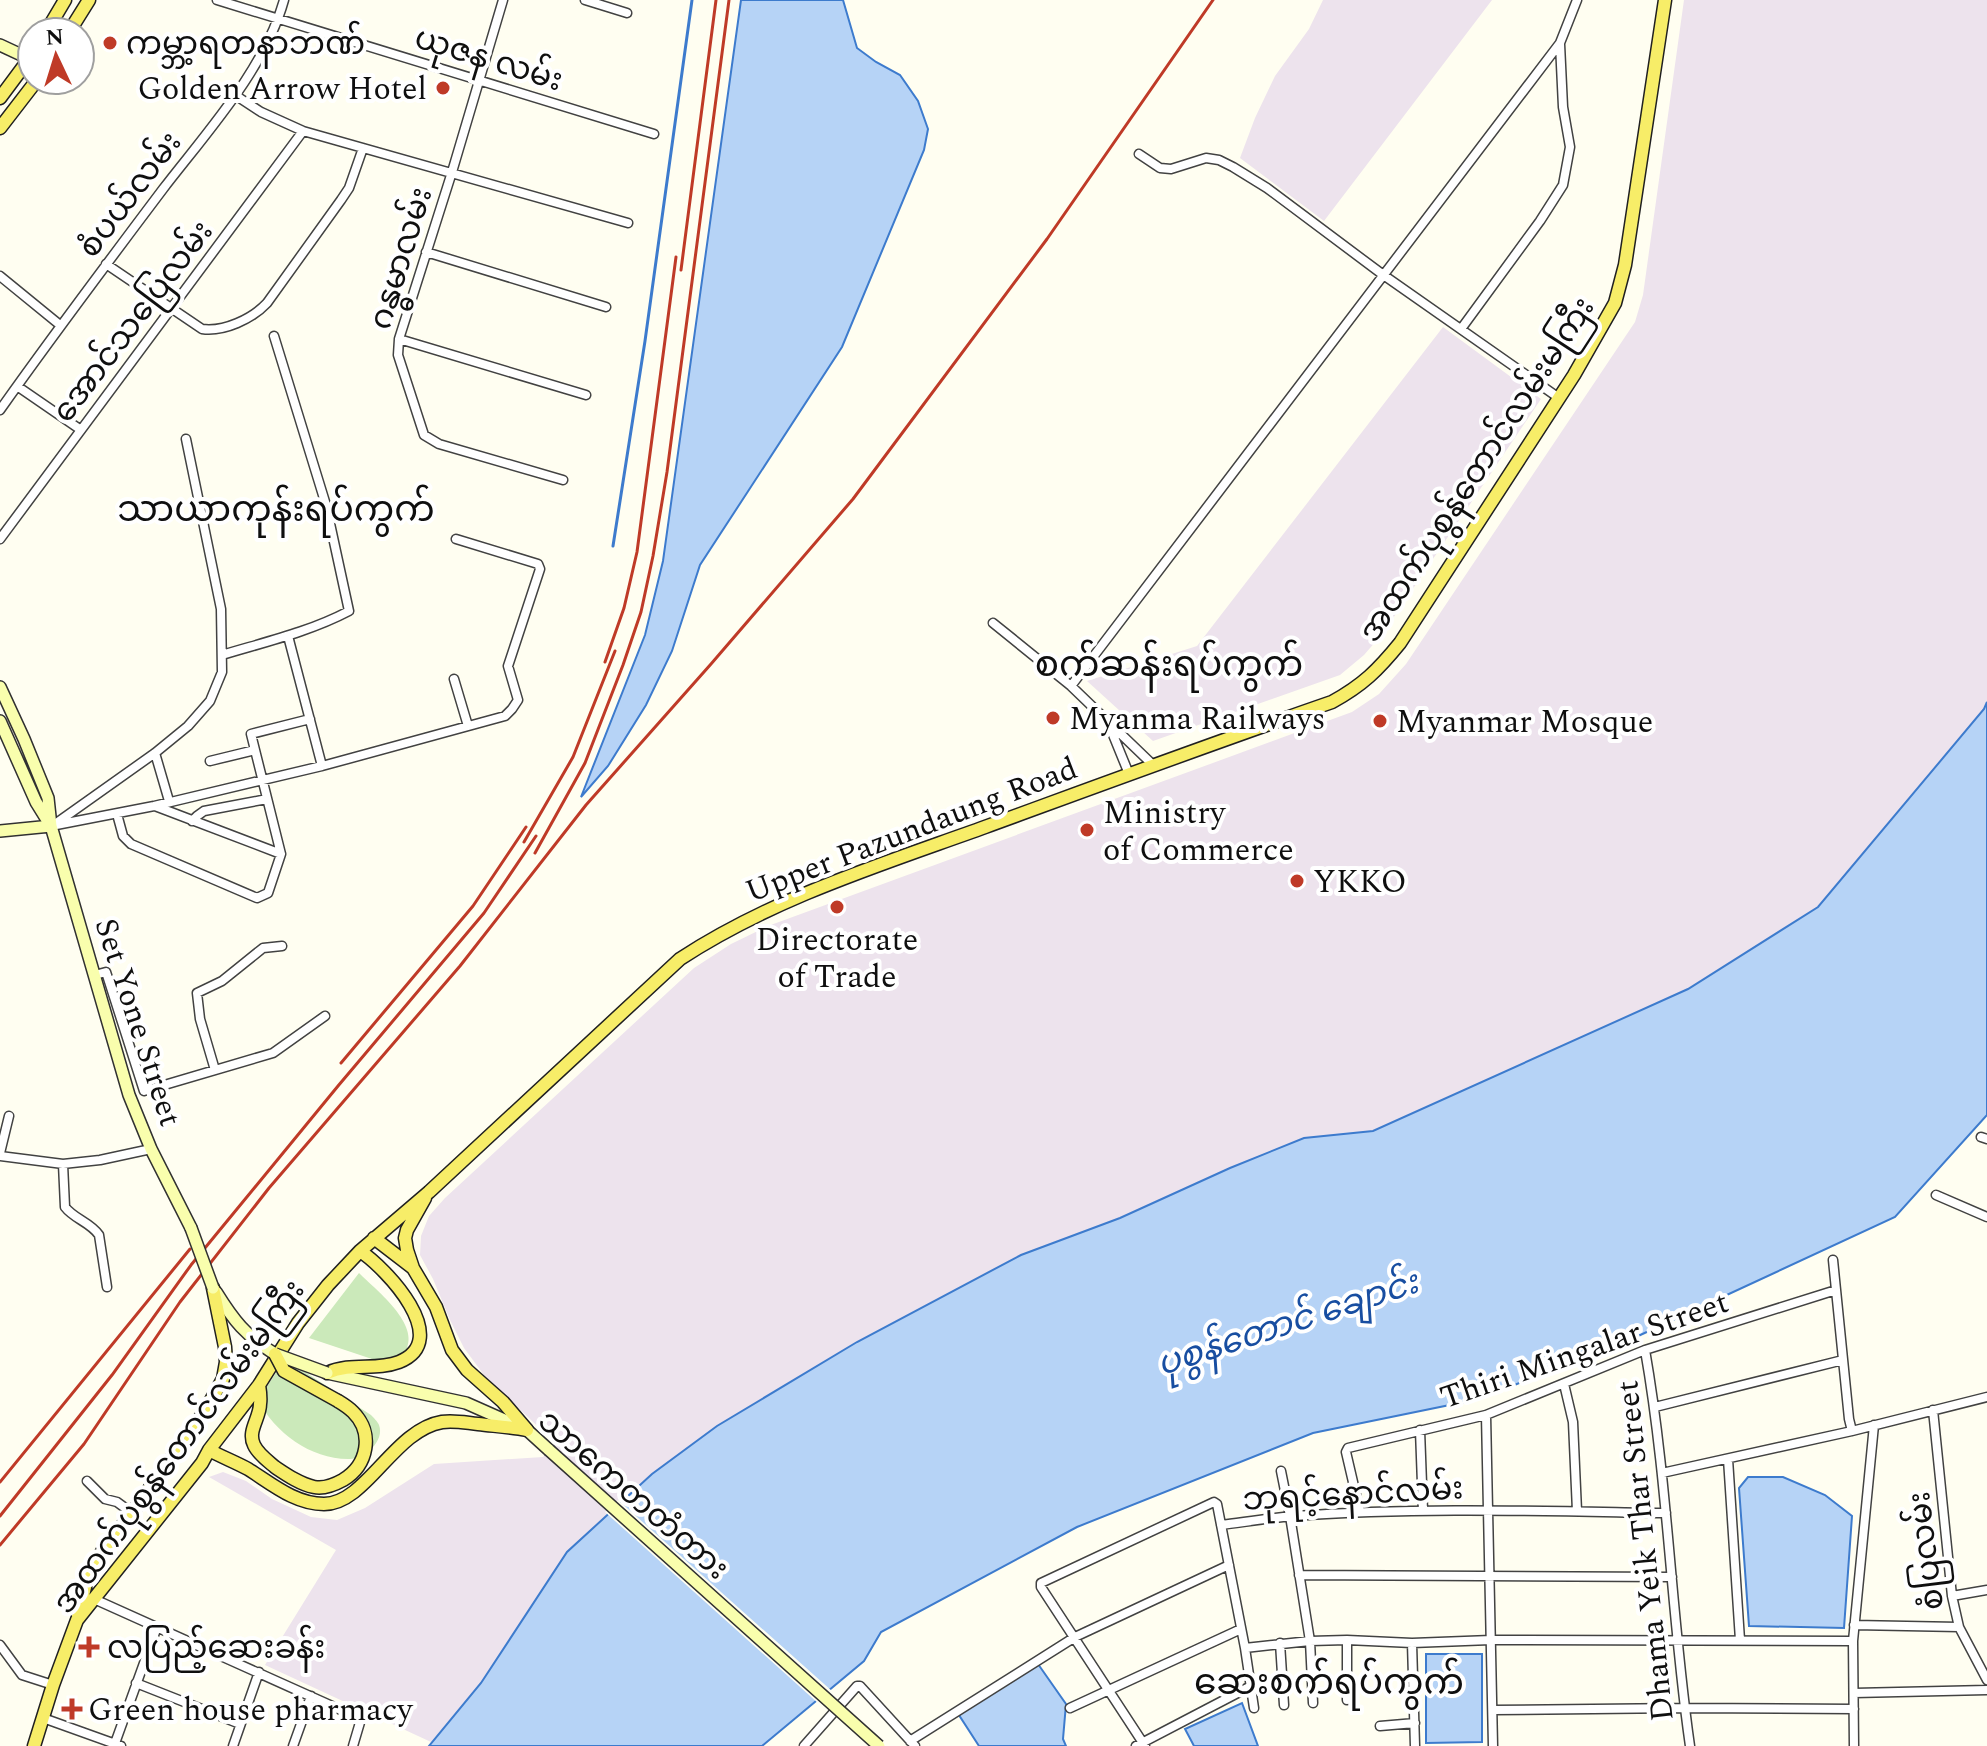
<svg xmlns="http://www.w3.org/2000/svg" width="1987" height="1746" font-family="Spectral,'Noto Sans Myanmar',serif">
<rect width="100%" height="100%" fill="#fffef1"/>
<path fill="#ede3ed" d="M 1323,0 L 1492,0 L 1324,221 L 1240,158 L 1255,118 L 1275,76 L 1309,29 Z
M 1684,0 L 1987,0 L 1987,702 L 1984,709 L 1818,907 L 1687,989 L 1373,1131 L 1304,1138 L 1230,1168 L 1120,1218 L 1020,1255 L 857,1342 L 717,1426 L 652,1474 L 567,1552 L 481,1683 L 431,1742 L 265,1665 L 336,1550 L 209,1477 L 223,1472 L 246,1481 L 272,1499 L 311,1517 L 337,1520 L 365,1508 L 434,1464 L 543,1457 L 555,1443 L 484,1375 L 464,1348 L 450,1320 L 433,1279 L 420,1255 L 421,1236 L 429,1216 L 445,1198 L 694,968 L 731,944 L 768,926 L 1352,712 L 1379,694 L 1406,664 L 1635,322 L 1643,295 Z
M 1443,327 L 1541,399 L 1383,633 L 1364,655 L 1340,675 L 1153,741 L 1087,681 L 1197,646 Z"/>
<path fill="#cbe9ba" d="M 359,1273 C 375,1289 418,1322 407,1348 C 406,1352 402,1355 399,1358 L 381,1362 L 309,1338 Z
M 285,1359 L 371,1415 C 373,1417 378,1422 379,1425 C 385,1441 365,1458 350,1459 C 312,1460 275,1433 258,1400 Z"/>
<path fill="#b6d3f6" stroke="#3d7bcd" stroke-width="2" d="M 741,0 L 843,0 L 857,48 L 876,62 L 900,75 L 918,101 L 928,129 L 924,150 L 842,347 L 700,565 L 672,651 L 646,705 L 608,766 L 581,797 L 645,635 L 663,561 Z
M 1987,702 L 1987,1115 L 1895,1217 L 1636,1337 L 1479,1399 L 1313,1433 L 1077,1527 L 881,1632 L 864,1661 L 762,1746 L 429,1746 L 481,1683 L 567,1552 L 652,1474 L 717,1426 L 857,1342 L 1021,1255 L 1120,1218 L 1230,1168 L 1304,1138 L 1373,1131 L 1688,989 L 1818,907 L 1984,709 Z
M 1748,1477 L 1783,1477 L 1825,1495 L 1852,1516 L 1844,1628 L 1749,1626 L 1739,1488 Z
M 1426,1654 L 1482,1654 L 1482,1742 L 1426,1743 Z
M 1038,1664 L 1066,1704 L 1063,1739 L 1066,1746 L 979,1746 L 957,1712 Z
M 1242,1703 L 1258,1746 L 1194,1746 L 1185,1729 Z"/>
<path fill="#fffef1" d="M 618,1500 L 833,1692 L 819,1704 L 605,1512 Z"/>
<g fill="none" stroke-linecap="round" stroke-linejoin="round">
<path stroke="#3d7bcd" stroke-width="3" d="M 613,546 L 645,341 L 692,0"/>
<defs>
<path id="street" d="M 217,0 L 654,134
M 503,0 L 452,172 L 399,339 L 398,355 L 424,435 L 439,444 L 563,480
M 585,0 L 627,13
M 235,95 L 261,112 L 303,131 L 628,223
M 1139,154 L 1160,168 L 1171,169 L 1206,158 L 1219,160 L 1233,167 L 1267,188 L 1382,274 L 1559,398
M 426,252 L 606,307
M 106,264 L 202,329 C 224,332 252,319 267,303 L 341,200 L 349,188 L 363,148
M 0,276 L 60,325
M 1461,329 L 1540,221 L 1563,185 L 1570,147 L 1563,107 L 1560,44
M 399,339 L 586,395
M 17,386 L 81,430
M 0,410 C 53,335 108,262 163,189 C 206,133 265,69 284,0
M 0,539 L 303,131
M 993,623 L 1071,686 L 1153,765
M 288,636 L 322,766
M 222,655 C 265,642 309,632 349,611 L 326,505 L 274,336
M 454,679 L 468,726
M 1071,686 L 1560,43 L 1577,0
M 1109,725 L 1129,774
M 155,753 L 169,801
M 210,761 L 255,750
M 155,806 L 281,854
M 117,814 L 123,836 L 131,844 L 257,898 L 268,893 L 281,854 L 251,734 L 310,719
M 192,821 L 197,816 L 204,811 L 267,799
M 55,824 L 155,753 L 188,726 L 210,701 L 222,672 L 221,609 L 186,439
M 51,826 L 154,806 L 322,766 L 505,716 L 512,709 L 518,700 L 508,666 L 540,569 L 538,564 L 456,539
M 95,975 L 106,972 L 144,1091 L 273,1053 L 325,1016
M 215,1070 L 200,1019 L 197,993 L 222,981 L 263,948 L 282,946
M 1981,1137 L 1987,1139
M 0,1153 L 9,1116
M 0,1156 L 63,1164 L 100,1160 L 151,1149
M 63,1164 L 65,1207 C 74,1219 90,1222 99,1235 L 107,1287
M 1936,1195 L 1987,1217
M 1833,1260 L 1849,1419 L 1852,1431
M 1645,1350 C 1668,1481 1671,1615 1690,1746
M 1564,1384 L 1573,1422 L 1577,1511
M 1655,1407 L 1843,1360
M 1933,1410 L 1952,1596 L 1959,1627 L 1987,1680
M 1486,1415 L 1493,1746
M 1420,1430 L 1423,1511
M 1728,1459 L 1740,1640
M 1281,1471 L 1290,1516 L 1310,1641 L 1313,1703
M 1662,1473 L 1852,1431 L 1987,1397
M 87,1481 L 105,1499 L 117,1502 L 132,1513
M 1360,1512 L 1346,1452 L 1348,1448 L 1486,1415 L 1645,1350 L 1836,1290
M 1221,1525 C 1245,1522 1269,1518 1294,1516 C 1418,1507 1542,1511 1666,1513
M 1299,1575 L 1672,1577
M 1952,1596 L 1987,1590
M 94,1599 L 361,1719 L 353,1746
M 1854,1625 L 1959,1627
M 1347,1640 L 1347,1700
M 1280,1643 L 1284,1705
M 1412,1643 L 1415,1746
M 0,1645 L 22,1675 L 53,1685
M 1245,1648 L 1310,1641 L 1347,1640 L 1412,1643 L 1491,1640 L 1853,1641
M 136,1683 L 240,1724
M 1854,1693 L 1987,1690
M 1070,1708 L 1241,1629
M 1493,1710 L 1684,1708 L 1854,1709
M 43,1718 L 121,1746
M 1380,1726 L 1415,1723
M 910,1741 L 1075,1637 L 1229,1565
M 114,1746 L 157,1627
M 233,1746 L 259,1672
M 293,1746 L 311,1696
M 804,1746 L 857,1686 L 860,1686 L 915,1746
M 1136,1746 L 1251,1686
M 1145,1746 L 1041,1587 L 1041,1583 L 1214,1502 L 1217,1504 L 1245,1648 L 1254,1708
M 1854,1746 L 1853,1641 L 1874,1425"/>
<path id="secondary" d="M 0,45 L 30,59
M 0,687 L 24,739 L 48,798 L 51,826 L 129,1095 L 151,1149 L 191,1228
M 0,721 L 36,802 L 49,823
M 0,831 L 51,826
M 216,1292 C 234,1321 245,1335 275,1354
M 327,1373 L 466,1403 L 527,1430 L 549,1450"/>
<path id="primary" d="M 46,32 L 65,0
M 69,32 L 89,0
M 0,98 L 32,55
M 0,128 L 37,80
M 425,1198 L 407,1230 L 405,1238 L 407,1250 L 413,1268 L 436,1307 L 452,1350 L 467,1370 L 503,1402 L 527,1430
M 374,1238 L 413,1268
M 327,1373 C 352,1362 375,1371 399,1362 C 454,1340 386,1268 360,1251
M 259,1385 C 260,1391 261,1398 260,1404 C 260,1418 247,1431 254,1445 C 258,1454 268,1461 275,1467 C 287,1475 300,1484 314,1487 C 324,1489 334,1485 343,1480 C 368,1465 374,1433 353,1412 C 349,1408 343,1404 338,1401
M 209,1450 C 222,1457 235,1462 248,1469 C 272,1484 295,1504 324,1504 C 366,1504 394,1430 442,1422 C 454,1420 467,1423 478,1424 C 495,1426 511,1427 527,1430
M 78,1616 L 86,1583 L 103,1550 L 132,1513 L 205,1411 L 223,1379 L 226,1362 L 225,1347 L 213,1288
M 34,1746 L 53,1685 L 77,1620 L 202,1463 L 209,1450 L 259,1385 L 298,1323 L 328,1285 L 360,1251 L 429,1192 L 680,959 C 773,898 880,865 985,827 C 1100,785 1216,742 1332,702 C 1363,685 1378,670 1400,643 L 1574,375 L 1615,303 L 1625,265 L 1665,0"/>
</defs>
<use href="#street" stroke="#424242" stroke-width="11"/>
<use href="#secondary" stroke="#313131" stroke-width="14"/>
<use href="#primary" stroke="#202020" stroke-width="15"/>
<use href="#street" stroke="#fff" stroke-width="8"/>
<use href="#secondary" stroke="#f9fead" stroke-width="11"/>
<use href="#primary" stroke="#f7ed68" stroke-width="12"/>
<path stroke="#bf3a27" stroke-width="3" d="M 681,270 L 716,0
M 605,662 L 624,608 L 637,552 L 676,257
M 524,842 L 573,757 L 615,651
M 535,853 L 585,763 L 623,665 L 641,612 L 653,556 L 667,472 L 729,0
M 341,1063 L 473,906 L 526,827
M 0,1482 L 190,1249
M 0,1516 L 112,1375 L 191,1265 L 338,1086 L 484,913 L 536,836
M 0,1545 L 84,1444 L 180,1302 L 269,1188 L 460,966 L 586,805 L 711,664 L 853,499 L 1047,239 L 1213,0"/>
<defs>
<path id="secondary-bridge" d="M 191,1228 L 213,1288
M 275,1354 L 327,1373
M 549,1450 L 879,1746"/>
<path id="primary-bridge" d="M 275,1354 L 284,1371 L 338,1401"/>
</defs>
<use href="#secondary-bridge" stroke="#313131" stroke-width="14" stroke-linecap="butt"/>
<use href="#primary-bridge" stroke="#202020" stroke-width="15" stroke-linecap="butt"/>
<use href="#secondary-bridge" stroke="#f9fead" stroke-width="11"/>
<use href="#primary-bridge" stroke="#f7ed68" stroke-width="12"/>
</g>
<g fill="#bf3a27" stroke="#fff" stroke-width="3">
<circle cx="110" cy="43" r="8"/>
<circle cx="443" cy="88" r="8"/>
<circle cx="1053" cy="718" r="8"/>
<circle cx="1380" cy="721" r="8"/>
<circle cx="1087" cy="830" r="8"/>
<circle cx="1297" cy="881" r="8"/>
<circle cx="837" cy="907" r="8"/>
<path d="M85 1635h8v8h8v8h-8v8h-8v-8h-8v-8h8z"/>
<path d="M68 1697h8v8h8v8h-8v8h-8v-8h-8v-8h8z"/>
</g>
<g text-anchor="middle" stroke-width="8" stroke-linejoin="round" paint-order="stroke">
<g font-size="32" fill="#0f0f0f" stroke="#fff" text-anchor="start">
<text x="126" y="54">ကမ္ဘာ့ရတနာဘဏ်</text>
<text x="427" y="99" text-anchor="end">Golden Arrow Hotel</text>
<text x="1069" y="729">Myanma Railways</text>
<text x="1396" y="732">Myanmar Mosque</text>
<text x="1103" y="823">Ministry<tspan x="1103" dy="37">of Commerce</tspan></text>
<text x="1313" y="892">YKKO</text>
<text x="837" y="950" text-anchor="middle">Directorate<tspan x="837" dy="37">of Trade</tspan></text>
<text x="107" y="1658">လပြည့်ဆေးခန်း</text>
<text x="88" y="1720">Green house pharmacy</text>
</g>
<g font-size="32" fill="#0f0f0f" stroke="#fff">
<text transform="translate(489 58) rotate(17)" y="11">ယုဇန လမ်း</text>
<text transform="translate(129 194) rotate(-53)" y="11">စံပယ်လမ်း</text>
<text transform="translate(400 258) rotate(-73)" y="11">ဂန္ဓမာလမ်း</text>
<text transform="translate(132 321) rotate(-53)" y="11">အောင်သပြေလမ်း</text>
<text transform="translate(1476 469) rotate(-57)" y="11">အထက်ပုစွန်တောင်လမ်းမကြီး</text>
<text transform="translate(911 829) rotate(-21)" y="11">Upper Pazundaung Road</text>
<text transform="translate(139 1022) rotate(72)" y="11">Set Yone Street</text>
<text transform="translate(1584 1349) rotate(-19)" y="11">Thiri Mingalar Street</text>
<text transform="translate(178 1446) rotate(-54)" y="11">အထက်ပုစွန်တောင်လမ်းမကြီး</text>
<text transform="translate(1353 1493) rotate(-3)" y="11">ဘုရင့်နောင်လမ်း</text>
<text transform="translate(634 1494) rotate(41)" y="11">သာကေတတံတား</text>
<text transform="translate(1644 1551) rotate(-96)" y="11">Dhama Yeik Thar Street</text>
<text transform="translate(1925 1551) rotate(-97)" y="11">စံပြလမ်း</text>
</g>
<g font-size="34" font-style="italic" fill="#184ea1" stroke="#fff">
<text transform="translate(1287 1322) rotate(-18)" y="12">ပုစွန်တောင် ချောင်း</text>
</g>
<g font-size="36" fill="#0f0f0f" stroke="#fff">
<text x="276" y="521">သာယာကုန်းရပ်ကွက်</text>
<text x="1169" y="676">စက်ဆန်းရပ်ကွက်</text>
<text x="1329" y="1694">ဆေးစက်ရပ်ကွက်</text>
</g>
</g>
<g transform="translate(56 56) rotate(356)"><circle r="38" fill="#ffffff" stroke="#9f9f9f" stroke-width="2"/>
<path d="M0-6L14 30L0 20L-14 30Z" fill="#bf3a27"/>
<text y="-12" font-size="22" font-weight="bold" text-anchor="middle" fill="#0f0f0f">N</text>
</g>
</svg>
